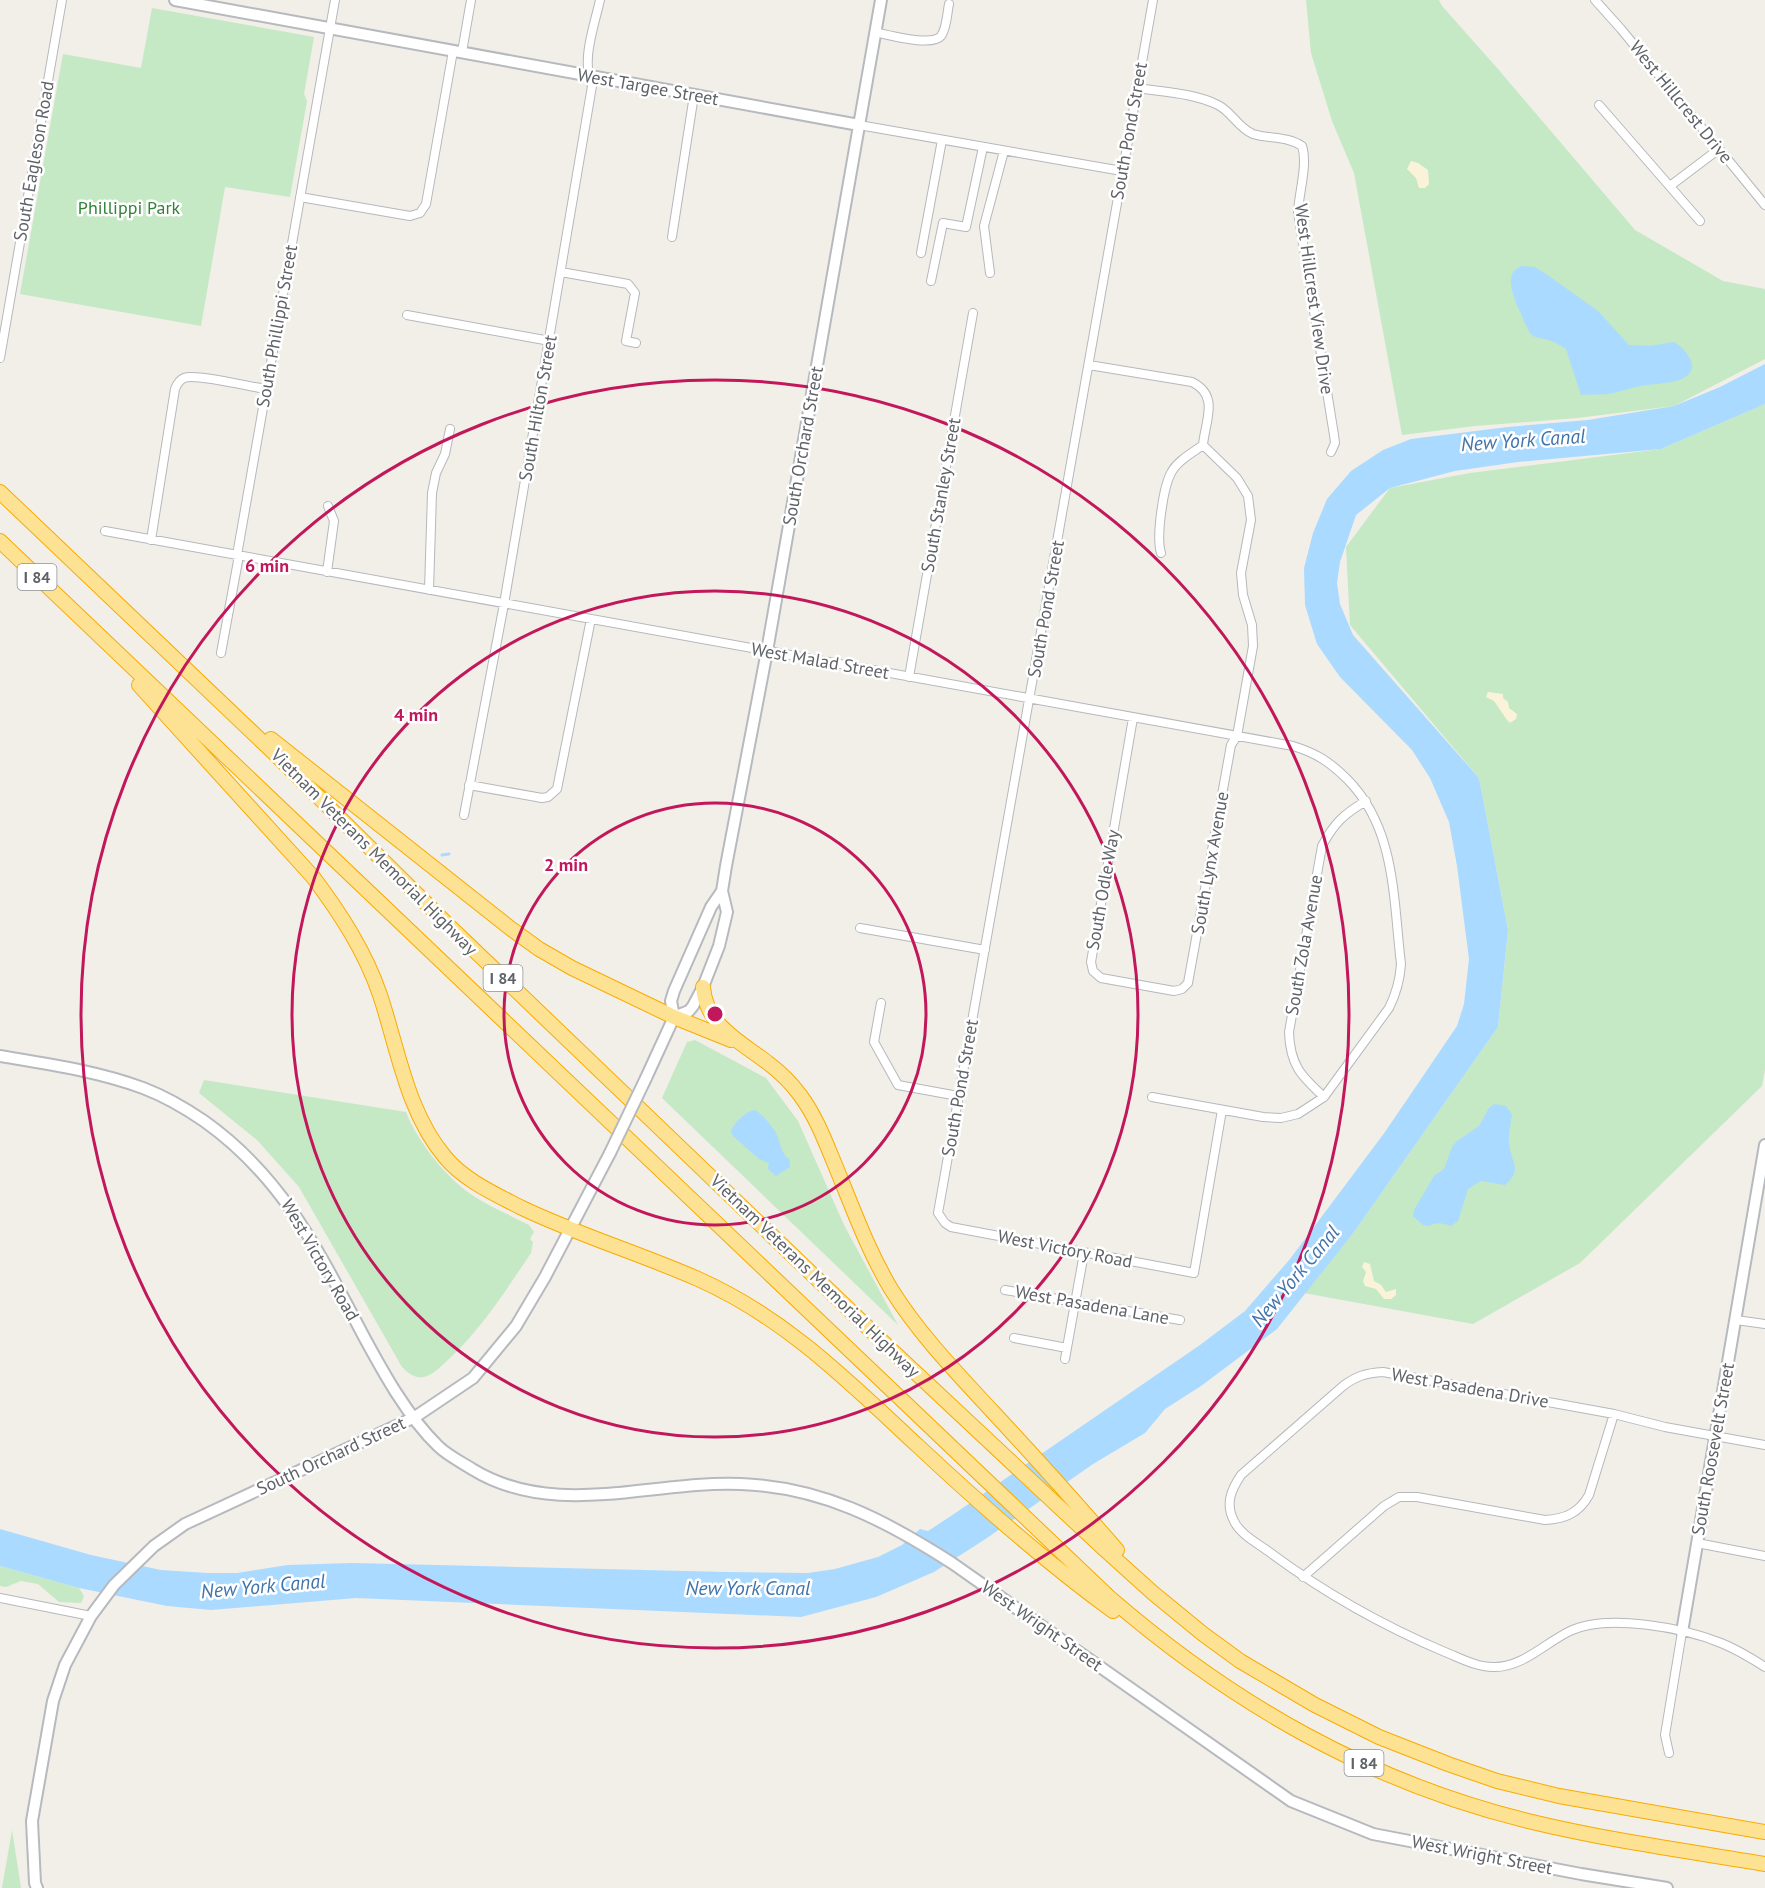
<svg xmlns="http://www.w3.org/2000/svg" width="1765" height="1888" font-family="'PT Sans',sans-serif">
<rect width="100%" height="100%" fill="#f1efe8"/>
<path fill="#c5e8c5" d="M 1306,0 L 1439,0 L 1442,6 L 1498,69 L 1635,230 L 1723,281 L 1765,289 L 1765,359 L 1674,406 L 1577,418 L 1475,426 L 1402,435 L 1354,173 L 1332,121 L 1311,53 Z
M 152,8 L 314,37 L 304,94 L 307,101 L 290,197 L 225,187 L 201,326 L 20,294 L 63,54 L 141,68 Z
M 1765,404 L 1765,1069 L 1762,1086 L 1580,1263 L 1473,1324 L 1304,1293 L 1354,1232 L 1498,1027 L 1508,930 L 1479,778 L 1350,625 L 1346,547 L 1390,488 L 1470,473 L 1661,449 Z
M 695,1040 L 766,1078 L 798,1121 L 844,1225 L 898,1325 L 662,1098 L 687,1042 Z
M 204,1080 L 406,1112 C 418,1143 448,1180 475,1197 C 492,1208 512,1216 529,1225 L 534,1232 L 530,1239 L 533,1242 L 531,1253 C 506,1290 482,1328 449,1359 C 442,1365 435,1373 427,1376 C 417,1380 409,1374 402,1367 L 299,1187 L 257,1140 L 199,1093 Z
M 0,1566 L 79,1588 L 84,1596 L 81,1603 L 59,1602 L 38,1584 L 21,1581 L 6,1587 L 0,1586 Z
M 12,1830 L 21,1888 L 2,1888 Z"/>
<path fill="#fbf3d9" d="M 1411,161 L 1418,163 L 1428,170 L 1429,184 L 1425,188 L 1419,188 L 1416,178 L 1407,169 Z
M 1488,692 L 1503,694 L 1503,698 L 1508,702 L 1509,708 L 1517,714 L 1516,719 L 1510,723 L 1507,720 L 1494,701 L 1486,697 Z
M 1364,1262 L 1370,1264 L 1374,1281 L 1381,1285 L 1386,1292 L 1396,1289 L 1396,1295 L 1391,1299 L 1384,1299 L 1376,1289 L 1365,1286 L 1363,1281 L 1366,1272 L 1362,1267 Z"/>
<path fill="#aadaff" d="M 1522,266 L 1535,267 L 1549,276 L 1598,311 L 1629,345 L 1650,346 L 1674,342 C 1689,351 1703,372 1679,380 C 1669,383 1657,384 1646,385 C 1632,387 1618,393 1605,394 C 1597,395 1589,394 1581,395 L 1566,349 C 1560,345 1553,341 1545,339 C 1540,338 1536,338 1532,335 C 1527,330 1524,321 1521,314 C 1515,300 1501,273 1522,266 Z
M 1765,364 L 1765,404 L 1661,449 L 1518,462 L 1455,471 L 1390,488 L 1356,515 L 1340,562 L 1337,583 L 1340,604 L 1353,635 L 1479,778 L 1508,930 L 1498,1027 L 1354,1232 L 1277,1329 L 1201,1386 L 1165,1409 L 1145,1433 L 1093,1464 L 987,1538 L 934,1572 L 876,1597 L 801,1617 L 356,1598 L 211,1610 L 167,1606 L 79,1588 L 0,1566 L 0,1529 L 91,1555 L 161,1570 L 207,1573 L 237,1573 L 288,1565 L 353,1563 L 726,1572 L 808,1573 L 835,1569 L 878,1557 L 902,1545 L 920,1529 L 928,1531 L 951,1516 L 1200,1345 L 1245,1311 L 1290,1259 L 1385,1132 L 1457,1026 L 1464,1004 L 1469,959 L 1457,866 L 1449,822 L 1430,778 L 1412,750 L 1340,677 L 1317,644 L 1305,605 L 1304,568 L 1313,533 L 1327,499 L 1351,471 L 1383,450 L 1411,439 L 1508,427 L 1588,420 L 1674,406 L 1720,387 Z
M 1494,1104 L 1506,1106 L 1512,1114 C 1511,1123 1508,1133 1509,1142 C 1510,1162 1524,1169 1505,1185 L 1481,1181 L 1468,1189 L 1458,1221 L 1451,1226 C 1442,1223 1436,1222 1429,1226 L 1423,1225 L 1413,1216 L 1414,1210 L 1434,1176 L 1444,1169 L 1452,1147 L 1457,1141 L 1479,1126 L 1489,1108 Z
M 755,1110 C 763,1115 771,1125 776,1133 C 781,1143 780,1153 790,1160 L 790,1167 L 776,1176 L 768,1169 L 769,1163 L 759,1159 L 732,1135 L 731,1130 C 736,1122 745,1111 755,1110 Z"/>
<g fill="none" stroke-linecap="round" stroke-linejoin="round">
<path stroke="#aadaff" stroke-width="3" d="M 442,855 L 449,854"/>
<defs>
<path id="street" d="M 1153,0 L 938,1213 L 945,1223 L 951,1227 L 1194,1273 L 1222,1110
M 1595,0 L 1621,29 L 1765,205
M 875,32 C 889,35 932,47 941,36 C 947,28 947,13 949,4
M 462,52 L 471,0
M 1137,88 C 1163,92 1194,93 1218,105 C 1232,112 1238,128 1253,134 C 1269,139 1288,136 1302,146 C 1308,164 1299,192 1298,212 L 1334,435 L 1335,443 L 1331,452
M 1599,105 L 1700,221
M 859,125 L 1122,171
M 1670,186 L 1719,149
M 300,197 L 410,216 L 420,213 L 426,204 L 453,51
M 672,237 L 694,95
M 921,253 L 942,140
M 561,272 L 628,284 L 635,293 L 626,341 L 636,343
M 990,273 L 984,226 L 1004,151
M 931,281 L 943,223 L 966,227 L 983,147
M 407,315 L 550,341
M 0,358 L 62,0
M 1089,365 L 1192,382 C 1220,396 1205,421 1203,445 L 1237,478 L 1248,496 L 1251,520 L 1241,573 L 1243,595 L 1252,625 L 1253,646 L 1237,736 L 1231,745 L 1188,983 L 1182,989 L 1174,991 L 1101,978 L 1093,971 L 1091,962 L 1133,718
M 105,531 L 1293,746 C 1316,753 1330,762 1347,779 C 1396,828 1393,898 1401,964 C 1400,980 1396,994 1389,1008 L 1324,1097 L 1298,1114 L 1281,1118 L 1263,1117 L 1152,1097
M 151,540 L 175,389 C 177,384 179,380 184,378 C 195,373 251,387 266,389
M 1161,553 C 1156,537 1163,488 1171,473 C 1177,461 1192,453 1203,445
M 327,572 L 334,521 L 328,506
M 429,590 L 432,493 L 436,473 L 445,454 L 450,429
M 221,653 L 238,561 L 237,555 L 335,0
M 909,677 L 973,313
M 469,785 L 542,798 L 548,797 L 557,789 L 591,619
M 464,815 L 504,604 L 592,86 C 581,60 594,27 600,0
M 860,928 L 985,950
M 881,1003 L 874,1042 L 898,1085 L 958,1096
M 1324,1097 C 1301,1076 1290,1065 1289,1032 L 1322,846 C 1334,823 1344,814 1366,801
M 1005,1290 L 1180,1320
M 1736,1320 L 1765,1324
M 1014,1338 L 1067,1348
M 1065,1359 L 1084,1253
M 1765,1445 L 1665,1427 L 1614,1414 L 1383,1372 C 1366,1373 1356,1376 1343,1386 L 1241,1475 C 1231,1490 1225,1504 1234,1521 C 1240,1534 1257,1543 1268,1551 C 1323,1592 1381,1625 1445,1652 C 1460,1658 1476,1667 1493,1667 C 1522,1668 1545,1643 1570,1631 C 1607,1613 1684,1628 1721,1643 C 1736,1649 1751,1658 1765,1667
M 1697,1543 L 1765,1556
M 1303,1577 L 1384,1506 L 1399,1497 L 1417,1497 L 1545,1520 C 1565,1519 1579,1513 1589,1495 L 1614,1414
M 0,1598 L 91,1616
M 1669,1753 L 1665,1735 L 1682,1632"/>
<path id="secondary" d="M 175,0 L 859,125
M 674,1017 L 689,1011 L 693,1006 L 703,987 L 719,946 L 727,912 L 722,891 L 726,866 L 767,651 L 881,0
M 0,1056 C 48,1064 97,1071 143,1088 C 164,1096 185,1108 204,1121 C 283,1177 319,1252 363,1335 C 383,1372 407,1416 438,1446 C 447,1455 461,1462 472,1469 C 555,1520 651,1480 741,1484 C 822,1487 885,1520 952,1563 L 1291,1801 L 1373,1834 L 1581,1874 L 1667,1888
M 646,1078 L 674,1017 L 671,1001 L 674,991 L 711,907 L 722,891
M 1682,1632 L 1765,1145
M 37,1888 L 35,1883 L 32,1821 L 53,1701 L 65,1665 L 91,1616 L 114,1585 L 154,1546 L 185,1524 L 415,1417 L 473,1378 L 516,1326 L 545,1277 L 610,1153"/>
<path id="highway" d="M 0,492 L 273,752 L 448,925 L 885,1344 L 1103,1548 L 1153,1593 L 1203,1634 L 1240,1661 L 1315,1705 L 1379,1737 L 1448,1764 L 1497,1781 L 1559,1796 L 1765,1832
M 0,541 L 1110,1598 C 1233,1704 1369,1782 1528,1821 C 1606,1840 1686,1851 1765,1864
M 139,685 L 313,877 C 340,913 365,951 380,995 C 398,1049 407,1112 445,1157 C 464,1180 493,1193 520,1207 C 578,1235 639,1253 698,1279 C 786,1318 849,1382 918,1446 C 980,1504 1044,1561 1113,1611
M 271,739 L 510,928 L 539,949 L 572,968 L 674,1017 L 731,1040
M 703,987 C 706,1026 741,1042 768,1063 C 780,1072 792,1084 800,1095 C 815,1115 824,1138 833,1160 C 851,1203 867,1249 891,1289 C 919,1334 956,1372 992,1411 C 1035,1457 1076,1503 1117,1550"/>
</defs>
<use href="#street" stroke="#b5b8bc" stroke-width="10"/>
<use href="#secondary" stroke="#b6babf" stroke-width="14"/>
<use href="#highway" stroke="#f9ab00" stroke-width="16"/>
<use href="#street" stroke="#fff" stroke-width="8"/>
<use href="#secondary" stroke="#fff" stroke-width="10"/>
<use href="#highway" stroke="#fde293" stroke-width="14"/>
<defs>
<path id="secondary-bridge" d="M 610,1153 L 646,1078"/>
</defs>
<use href="#secondary-bridge" stroke="#b6babf" stroke-width="14" stroke-linecap="butt"/>
<use href="#secondary-bridge" stroke="#fff" stroke-width="10"/>
</g>
<g fill="none" stroke="#c2185b" stroke-width="3">
<circle cx="715" cy="1014" r="211"/>
<circle cx="715" cy="1014" r="423"/>
<circle cx="715" cy="1014" r="634"/>
</g>
<g text-anchor="middle" stroke-width="5" stroke-linejoin="round" paint-order="stroke">
<g fill="#fff" stroke="#8f9295" stroke-width="1.5">
<rect x="17.5" y="564" width="39" height="26" rx="4.5"/>
<rect x="483.5" y="965" width="39" height="26" rx="4.5"/>
<rect x="1344.5" y="1750" width="39" height="26" rx="4.5"/>
</g>
<g font-size="16" font-weight="bold" fill="#5f6368">
<text x="37" y="583">I 84</text>
<text x="503" y="984">I 84</text>
<text x="1364" y="1769">I 84</text>
</g>
<g font-size="18" fill="#5f6368" stroke="#fff">
<text transform="translate(648 87) rotate(10)" y="6">West Targee Street</text>
<text transform="translate(1681 102) rotate(51)" y="6">West Hillcrest Drive</text>
<text transform="translate(1129 131) rotate(-80)" y="6">South Pond Street</text>
<text transform="translate(34 161) rotate(-80)" y="6">South Eagleson Road</text>
<text transform="translate(1314 299) rotate(82)" y="6">West Hillcrest View Drive</text>
<text transform="translate(277 326) rotate(-80)" y="6">South Phillippi Street</text>
<text transform="translate(538 408) rotate(-80)" y="6">South Hilton Street</text>
<text transform="translate(803 446) rotate(-80)" y="6">South Orchard Street</text>
<text transform="translate(941 495) rotate(-80)" y="6">South Stanley Street</text>
<text transform="translate(1046 609) rotate(-80)" y="6">South Pond Street</text>
<text transform="translate(820 661) rotate(10)" y="6">West Malad Street</text>
<text transform="translate(374 852) rotate(45)" y="6">Vietnam Veterans Memorial Highway</text>
<text transform="translate(1210 863) rotate(-80)" y="6">South Lynx Avenue</text>
<text transform="translate(1103 890) rotate(-80)" y="6">South Odle Way</text>
<text transform="translate(1304 945) rotate(-80)" y="6">South Zola Avenue</text>
<text transform="translate(960 1088) rotate(-80)" y="6">South Pond Street</text>
<text transform="translate(1065 1249) rotate(11)" y="6">West Victory Road</text>
<text transform="translate(320 1260) rotate(60)" y="6">West Victory Road</text>
<text transform="translate(815 1276) rotate(44)" y="6">Vietnam Veterans Memorial Highway</text>
<text transform="translate(1092 1305) rotate(10)" y="6">West Pasadena Lane</text>
<text transform="translate(1470 1388) rotate(10)" y="6">West Pasadena Drive</text>
<text transform="translate(1713 1449) rotate(-80)" y="6">South Roosevelt Street</text>
<text transform="translate(331 1456) rotate(-25)" y="6">South Orchard Street</text>
<text transform="translate(1042 1626) rotate(35)" y="6">West Wright Street</text>
<text transform="translate(1482 1855) rotate(11)" y="6">West Wright Street</text>
</g>
<g font-size="18" fill="#348238" stroke="#fff">
<text x="129" y="214">Phillippi Park</text>
</g>
<g font-size="20" font-style="italic" fill="#4174aa" stroke="#fff">
<text transform="translate(1523 440) rotate(-4)" y="7">New York Canal</text>
<text transform="translate(1295 1276) rotate(-50)" y="7">New York Canal</text>
<text transform="translate(263 1586) rotate(-5)" y="7">New York Canal</text>
<text x="748" y="1595">New York Canal</text>
</g>
</g>
<circle cx="715" cy="1014" r="9" fill="#c2185b" stroke="#fff" stroke-width="3"/>
<g font-size="18" text-anchor="middle" font-weight="bold" fill="#c2185b" stroke="#fff" stroke-width="5" stroke-linejoin="round" paint-order="stroke">
<text x="267" y="572">6 min</text>
<text x="416" y="721">4 min</text>
<text x="566" y="871">2 min</text>
</g>
</svg>
